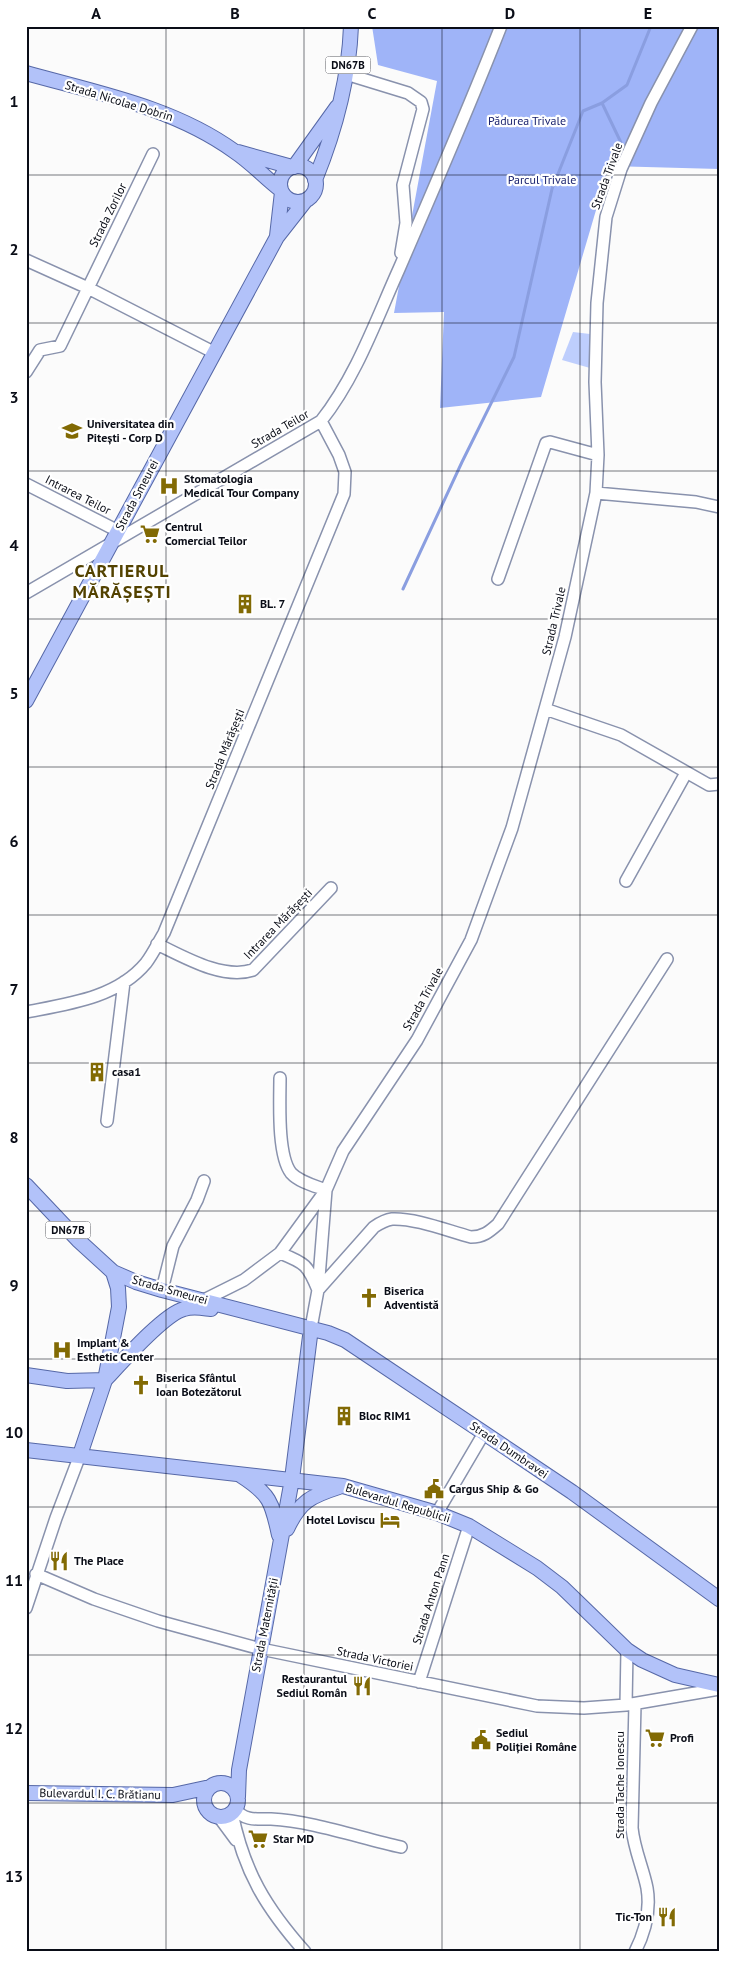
<svg xmlns="http://www.w3.org/2000/svg" width="745" height="1978" font-family="'PT Sans',sans-serif">
<rect width="100%" height="100%" fill="#fbfbfb"/>
<path fill="#becefd" d="M 573,332 L 590,334 L 590,368 L 562,360 Z"/>
<path fill="#9fb4f8" d="M 372,26 L 719,26 L 719,169 L 609,166 L 541,397 L 440,408 L 444,312 L 394,313 L 437,81 L 378,65 Z"/>
<g fill="none" stroke-linecap="round" stroke-linejoin="round">
<path stroke="#8a9ee0" stroke-width="3" d="M 602,103 L 625,151
M 403,589 L 462,462 L 514,357 L 552,189 L 583,111 L 602,103 L 627,85 L 651,26"/>
<defs>
<path id="minor" d="M 346,74 L 408,93 L 421,102 L 423,109 L 403,185 L 406,223 L 401,253
M 26,260 L 88,288 L 215,353
M 26,372 L 40,350 L 60,346 L 153,154
M 26,484 L 118,531
M 596,493 L 696,502 L 719,507
M 498,579 L 546,443 L 550,442 L 598,455
M 26,593 L 321,421 C 356,377 376,320 399,269 C 434,188 469,108 501,26
M 545,709 L 621,735 L 709,785 L 719,784
M 626,881 L 686,773
M 157,944 C 184,957 223,980 253,970 L 331,888
M 26,1012 C 68,1004 117,998 146,963 C 153,954 158,943 164,933 L 344,494 L 345,472 L 339,455 L 321,421
M 107,1121 L 124,982
M 280,1253 C 305,1263 308,1265 318,1290 L 374,1227 C 380,1223 385,1220 392,1219 C 416,1218 448,1231 471,1237 C 483,1237 489,1232 498,1224 L 667,959
M 162,1290 L 173,1246 L 197,1200 L 204,1181
M 204,1300 L 244,1280 L 280,1253 L 326,1190 C 315,1186 299,1182 291,1173 C 277,1155 280,1101 280,1078
M 311,1328 L 318,1290 L 326,1190 L 343,1151 L 417,1040 L 471,940 L 512,828 L 565,637 L 596,493 L 598,455 L 595,382 L 597,303 L 606,217 L 621,169 L 651,103 L 692,26
M 437,1513 L 484,1433
M 36,1574 L 94,1599 L 158,1621 L 261,1649 L 537,1706 L 584,1708 L 626,1705 L 719,1689
M 26,1608 L 56,1518 L 80,1455
M 419,1682 L 469,1526
M 635,1704 L 632,1828 C 634,1849 643,1868 647,1888 C 651,1911 645,1932 635,1952
M 626,1705 L 627,1650
M 236,1809 C 243,1821 258,1819 271,1819 C 312,1821 360,1838 401,1847
M 232,1813 C 244,1872 266,1908 305,1952
M 219,1817 L 236,1840"/>
<path id="major" d="M 26,73 C 97,93 173,107 234,151 C 251,162 265,178 281,190
M 238,152 L 292,167
M280 184a18 18 0 1 1 36 0a18 18 0 1 1-36 0Z
M 294,167 L 337,107
M 315,180 C 335,131 349,80 351,26
M 277,236 L 282,192
M 26,701 L 277,237 L 306,200
M 26,1185 L 78,1240 L 113,1272 L 136,1282 L 162,1290 L 328,1333 L 345,1340 L 572,1492 L 719,1599
M 26,1375 L 67,1381 L 105,1380
M 106,1379 C 121,1363 164,1314 184,1309 C 193,1306 202,1308 211,1309
M 26,1450 L 343,1486 L 437,1513 L 469,1526 L 537,1568 L 562,1587 L 627,1650 L 642,1660 L 675,1675 L 719,1685
M 80,1455 L 105,1380 L 119,1307 L 118,1288 L 113,1272
M 240,1475 C 270,1494 272,1502 279,1535
M 287,1529 C 300,1501 311,1496 339,1487
M204 1800a17 17 0 1 1 34 0a17 17 0 1 1-34 0Z
M 26,1793 L 173,1795 L 210,1787
M 238,1797 L 239,1770 L 292,1479 L 311,1328"/>
</defs>
<use href="#minor" stroke="#8992ad" stroke-width="14"/>
<use href="#major" stroke="#5668a7" stroke-width="16"/>
<use href="#minor" stroke="#fff" stroke-width="11"/>
<use href="#major" stroke="#b2c2f9" stroke-width="14"/>
</g>
<path fill="none" stroke="#0a0d17" stroke-width="1" stroke-opacity="0.55" d="M 166,26 L 166,1952M 304,26 L 304,1952M 442,26 L 442,1952M 580,26 L 580,1952M 26,175 L 719,175M 26,323 L 719,323M 26,471 L 719,471M 26,619 L 719,619M 26,767 L 719,767M 26,915 L 719,915M 26,1063 L 719,1063M 26,1211 L 719,1211M 26,1359 L 719,1359M 26,1507 L 719,1507M 26,1655 L 719,1655M 26,1803 L 719,1803"/>
<defs>
<symbol id="university-bare" viewBox="-9 -9 18 18"><path d="M0-5L7-2L0 1L-7-2ZM-4 1L0 2.5L4 1V4Q0 6-4 4Z" fill="#826a04" stroke="#fff" stroke-width="2.5" paint-order="stroke"/></symbol>
<symbol id="hospital-bare" viewBox="-9 -9 18 18"><path d="M-5-5h3v3.5h4V-5h3V5h-3V1.5h-4V5h-3Z" fill="#826a04" stroke="#fff" stroke-width="2.5" paint-order="stroke"/></symbol>
<symbol id="supermarket-bare" viewBox="-9 -9 18 18"><path d="M-6-5.5h2.5l.6 2H6L4.5 2H-2.5L-4.4-4H-6ZM-1.5 3.2a1.3 1.3 0 1 0 .1 0ZM3 3.2a1.3 1.3 0 1 0 .1 0Z" fill="#826a04" stroke="#fff" stroke-width="2.5" paint-order="stroke"/></symbol>
<symbol id="building-bare" viewBox="-9 -9 18 18"><path d="M-4-6H4V6H1V3H-1V6H-4ZM-2.5-4.3h1.7v1.8h-1.7ZM.8-4.3h1.7v1.8H.8ZM-2.5-1h1.7V.8h-1.7ZM.8-1h1.7V.8H.8Z" fill="#826a04" stroke="#fff" stroke-width="2.5" paint-order="stroke"/></symbol>
<symbol id="church-bare" viewBox="-9 -9 18 18"><path d="M-1.2-6h2.4v3.5h3.3v2.4h-3.3V6h-2.4V-.1h-3.3v-2.4h3.3Z" fill="#826a04" stroke="#fff" stroke-width="2.5" paint-order="stroke"/></symbol>
<symbol id="civic-bare" viewBox="-9 -9 18 18"><path d="M-.6-6.5H3V-4.5H.6V-3L4-1V1h2V6H-6V1h2V-1L-.6-3ZM-1.2 2.5V6h2.4V2.5Z" fill="#826a04" stroke="#fff" stroke-width="2.5" paint-order="stroke"/></symbol>
<symbol id="hotel-bare" viewBox="-9 -9 18 18"><path d="M-6-4.5h1.5V1H6V5H4.5V3h-9V5H-6ZM-4 0a1.8 1.8 0 1 1 3.6 0ZM.5 0V-2.5h3Q6-2.5 6 0Z" fill="#826a04" stroke="#fff" stroke-width="2.5" paint-order="stroke"/></symbol>
<symbol id="restaurant-bare" viewBox="-9 -9 18 18"><path d="M-5-6h1v4h1v-4h1v4h1v-4h1v5L-1.5 .5V6h-2V.5L-5-1ZM5-6V6H3V1.5H1.5Q1.5-4 5-6Z" fill="#826a04" stroke="#fff" stroke-width="2.5" paint-order="stroke"/></symbol>
</defs>
<g fill-rule="evenodd">
<use href="#university-bare" x="58" y="417" width="28" height="28"/>
<use href="#hospital-bare" x="155" y="472" width="28" height="28"/>
<use href="#supermarket-bare" x="136" y="520" width="28" height="28"/>
<use href="#building-bare" x="231" y="590" width="28" height="28"/>
<use href="#building-bare" x="83" y="1058" width="28" height="28"/>
<use href="#church-bare" x="355" y="1284" width="28" height="28"/>
<use href="#hospital-bare" x="48" y="1336" width="28" height="28"/>
<use href="#church-bare" x="127" y="1371" width="28" height="28"/>
<use href="#building-bare" x="330" y="1402" width="28" height="28"/>
<use href="#civic-bare" x="420" y="1475" width="28" height="28"/>
<use href="#hotel-bare" x="376" y="1506" width="28" height="28"/>
<use href="#restaurant-bare" x="45" y="1547" width="28" height="28"/>
<use href="#restaurant-bare" x="348" y="1672" width="28" height="28"/>
<use href="#supermarket-bare" x="641" y="1724" width="28" height="28"/>
<use href="#civic-bare" x="467" y="1726" width="28" height="28"/>
<use href="#supermarket-bare" x="244" y="1825" width="28" height="28"/>
<use href="#restaurant-bare" x="653" y="1903" width="28" height="28"/>
</g>
<g text-anchor="middle" stroke-width="4.5" stroke-linejoin="round" paint-order="stroke">
<g fill="#fff" stroke="#54565d" stroke-width="1">
<rect x="325.5" y="56.5" width="45" height="17" rx="4"/>
<rect x="45.5" y="1221.5" width="45" height="17" rx="4"/>
</g>
<g font-size="11" font-weight="bold" fill="#0a0d17">
<text x="348" y="69">DN67B</text>
<text x="68" y="1234">DN67B</text>
</g>
<g font-size="12" fill="#0a0d17" stroke="#fff">
<text transform="translate(119 101) rotate(17)" y="4">Strada Nicolae Dobrin</text>
<text transform="translate(607 176) rotate(-70)" y="4">Strada Trivale</text>
<text transform="translate(108 215) rotate(-64)" y="4">Strada Zorilor</text>
<text transform="translate(280 429) rotate(-30)" y="4">Strada Teilor</text>
<text transform="translate(78 495) rotate(27)" y="4">Intrarea Teilor</text>
<text transform="translate(137 495) rotate(-62)" y="4">Strada Smeurei</text>
<text transform="translate(554 621) rotate(-77)" y="4">Strada Trivale</text>
<text transform="translate(225 749) rotate(-68)" y="4">Strada Mărășești</text>
<text transform="translate(278 924) rotate(-46)" y="4">Intrarea Mărășești</text>
<text transform="translate(423 999) rotate(-61)" y="4">Strada Trivale</text>
<text transform="translate(170 1290) rotate(16)" y="4">Strada Smeurei</text>
<text transform="translate(509 1450) rotate(34)" y="4">Strada Dumbravei</text>
<text transform="translate(398 1503) rotate(17)" y="4">Bulevardul Republicii</text>
<text transform="translate(431 1599) rotate(-72)" y="4">Strada Anton Pann</text>
<text transform="translate(265 1625) rotate(-79)" y="4">Strada Maternității</text>
<text transform="translate(375 1659) rotate(12)" y="4">Strada Victoriei</text>
<text transform="translate(620 1785) rotate(-90)" y="4">Strada Tache Ionescu</text>
<text transform="translate(100 1794) rotate(1)" y="4">Bulevardul I. C. Brătianu</text>
</g>
<g font-size="12" fill="#1a236f" stroke="#fff">
<text x="527" y="125">Pădurea Trivale</text>
<text x="542" y="184">Parcul Trivale</text>
</g>
<g font-size="12" font-weight="bold" fill="#0a0d17" stroke="#fff" text-anchor="start">
<text x="87" y="428">Universitatea din<tspan x="87" dy="14">Pitești - Corp D</tspan></text>
<text x="184" y="483">Stomatologia<tspan x="184" dy="14">Medical Tour Company</tspan></text>
<text x="165" y="531">Centrul<tspan x="165" dy="14">Comercial Teilor</tspan></text>
<text x="260" y="608">BL. 7</text>
<text x="112" y="1076">casa1</text>
<text x="384" y="1295">Biserica<tspan x="384" dy="14">Adventistă</tspan></text>
<text x="77" y="1347">Implant &amp;<tspan x="77" dy="14">Esthetic Center</tspan></text>
<text x="156" y="1382">Biserica Sfântul<tspan x="156" dy="14">Ioan Botezătorul</tspan></text>
<text x="359" y="1420">Bloc RIM1</text>
<text x="449" y="1493">Cargus Ship &amp; Go</text>
<text x="375" y="1524" text-anchor="end">Hotel Loviscu</text>
<text x="74" y="1565">The Place</text>
<text x="347" y="1683" text-anchor="end">Restaurantul<tspan x="347" dy="14">Sediul Român</tspan></text>
<text x="496" y="1737">Sediul<tspan x="496" dy="14">Poliției Române</tspan></text>
<text x="670" y="1742">Profi</text>
<text x="273" y="1843">Star MD</text>
<text x="652" y="1921" text-anchor="end">Tic-Ton</text>
</g>
<g font-size="18" font-weight="bold" letter-spacing="1" fill="#534200" stroke="#fff">
<text x="122" y="577">CARTIERUL<tspan x="122" dy="21">MĂRĂȘEȘTI</tspan></text>
</g>
</g>
<rect width="745" height="1978" fill="none" stroke="#ffffff" stroke-width="55"/>
<rect x="28" y="28" width="690" height="1922" fill="none" stroke="#0a0d17" stroke-width="2"/>
<g font-size="16" text-anchor="middle" font-weight="bold" fill="#0a0d17">
<text x="96" y="19">A</text>
<text x="235" y="19">B</text>
<text x="372" y="19">C</text>
<text x="510" y="19">D</text>
<text x="648" y="19">E</text>
<text x="14" y="107">1</text>
<text x="14" y="255">2</text>
<text x="14" y="403">3</text>
<text x="14" y="551">4</text>
<text x="14" y="699">5</text>
<text x="14" y="847">6</text>
<text x="14" y="995">7</text>
<text x="14" y="1143">8</text>
<text x="14" y="1291">9</text>
<text x="14" y="1438">10</text>
<text x="14" y="1586">11</text>
<text x="14" y="1734">12</text>
<text x="14" y="1882">13</text>
</g>
</svg>
